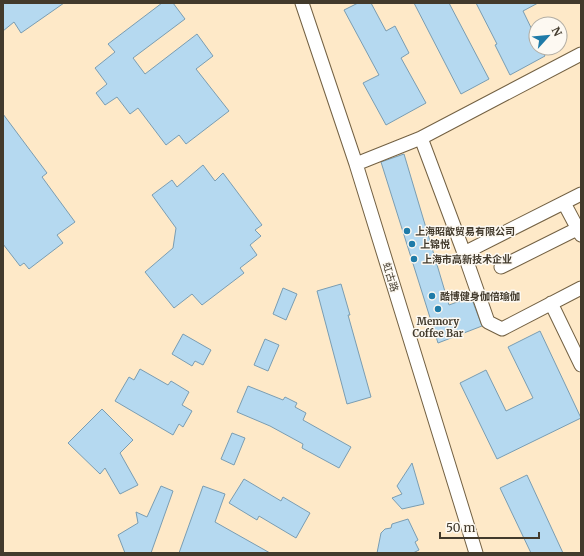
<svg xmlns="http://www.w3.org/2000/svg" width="584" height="556" font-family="Merriweather,'Noto Sans SC',serif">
<rect width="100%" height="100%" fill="#fee9c8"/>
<path fill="#b5d9f0" stroke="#7a9db2" d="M 3,3 L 64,3 L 21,33 L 14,22 L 3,31 Z
M 162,3 L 173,3 L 185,19 L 133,58 L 145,74 L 197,34 L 213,56 L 196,69 L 229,111 L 186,144 L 179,135 L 166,145 L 138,108 L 130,114 L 117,97 L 105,105 L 96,93 L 107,84 L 95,68 L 115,52 L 108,44 Z
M 358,3 L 371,3 L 386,31 L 395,26 L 409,53 L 401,58 L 426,103 L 386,125 L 363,83 L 379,75 L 344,10 Z
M 414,3 L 449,3 L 489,79 L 461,94 Z
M 476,3 L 538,3 L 523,11 L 536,38 L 536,48 L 541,48 L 545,56 L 510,75 L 495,45 L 497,44 Z
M 3,114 L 47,173 L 42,177 L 75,222 L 57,235 L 63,243 L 29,269 L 24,263 L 20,266 L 3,244 Z
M 404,154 L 449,305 L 471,297 L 482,326 L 438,343 L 381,162 Z
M 203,165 L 215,181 L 223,173 L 262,225 L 255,230 L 261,236 L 250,245 L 257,255 L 240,268 L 244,273 L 202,305 L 192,294 L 174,308 L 145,272 L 173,248 L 176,228 L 152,195 L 172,180 L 177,187 Z
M 341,284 L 350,315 L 348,315 L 371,397 L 347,404 L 317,291 Z
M 283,288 L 297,294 L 286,320 L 273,314 Z
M 540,331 L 581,418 L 497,459 L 460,383 L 486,370 L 506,411 L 533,398 L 508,347 Z
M 183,334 L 211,350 L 203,365 L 195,361 L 192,366 L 172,354 Z
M 265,339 L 279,345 L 268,371 L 254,365 Z
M 140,369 L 168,385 L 171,381 L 189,392 L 182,405 L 192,411 L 183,427 L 179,424 L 173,435 L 115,401 L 129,377 L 134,380 Z
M 248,386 L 283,400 L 285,397 L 297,403 L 295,407 L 306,413 L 303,420 L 351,447 L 339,468 L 302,448 L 303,444 L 270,426 L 237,412 Z
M 102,409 L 133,440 L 120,453 L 138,485 L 120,494 L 105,468 L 100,474 L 68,443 Z
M 232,433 L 245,438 L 234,465 L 221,459 Z
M 412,463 L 424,504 L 402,509 L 392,498 L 402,494 L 397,486 Z
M 527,475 L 563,553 L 531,553 L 500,488 Z
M 244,479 L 281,501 L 283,497 L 310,513 L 296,538 L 259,516 L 257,520 L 229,503 Z
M 161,486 L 173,491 L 151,553 L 125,553 L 118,535 L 138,523 L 136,512 L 147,517 Z
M 203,486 L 225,494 L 215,522 L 270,553 L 179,553 Z
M 408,519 L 418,540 L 415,542 L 419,550 L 413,553 L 377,553 L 381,533 L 385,529 L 391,528 L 392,524 Z"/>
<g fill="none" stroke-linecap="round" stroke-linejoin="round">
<defs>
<path id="minor" d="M 302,3 L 356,164 L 476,553
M 581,54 L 421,138 L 464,253 L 581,194
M 356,164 L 421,138
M 564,203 L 581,235
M 464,253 L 488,322 L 502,329 L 581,288
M 501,267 L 581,227
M 551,303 L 581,365"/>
</defs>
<use href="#minor" stroke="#736143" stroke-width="15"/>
<use href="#minor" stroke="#fff" stroke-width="13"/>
</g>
<g fill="#1f7ba8" stroke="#fdf9f2" stroke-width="1.5">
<circle cx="407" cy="231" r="4"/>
<circle cx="412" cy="244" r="4"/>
<circle cx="414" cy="259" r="4"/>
<circle cx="432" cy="296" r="4"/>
<circle cx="438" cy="309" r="4"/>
</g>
<g text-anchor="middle" stroke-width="3" stroke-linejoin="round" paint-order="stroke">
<g font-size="10" font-weight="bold" fill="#423a2c" stroke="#fdf9f2" text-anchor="start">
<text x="415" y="235">上海昭歆贸易有限公司</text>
<text x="420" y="248">上锦悦</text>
<text x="422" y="263">上海市高新技术企业</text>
<text x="440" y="300">酷博健身伽倍瑜伽</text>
<text x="438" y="325" text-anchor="middle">Memory<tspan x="438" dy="12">Coffee Bar</tspan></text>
</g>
<g font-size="10" fill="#423a2c" stroke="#fdf9f2">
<text transform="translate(391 277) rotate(73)" y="4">虹古路</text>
</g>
</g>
<rect width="584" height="556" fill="none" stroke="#423a2c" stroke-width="8"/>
<g transform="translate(548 36) rotate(63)"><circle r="19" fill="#fdf9f2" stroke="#b2ada3"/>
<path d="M0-3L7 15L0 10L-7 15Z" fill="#1f7ba8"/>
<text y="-6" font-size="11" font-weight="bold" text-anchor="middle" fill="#423a2c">N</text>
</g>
<path d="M440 532v6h99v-6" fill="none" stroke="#423a2c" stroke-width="2"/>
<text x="446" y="532" font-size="12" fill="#423a2c" stroke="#fdf9f2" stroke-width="3" paint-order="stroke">50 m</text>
</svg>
